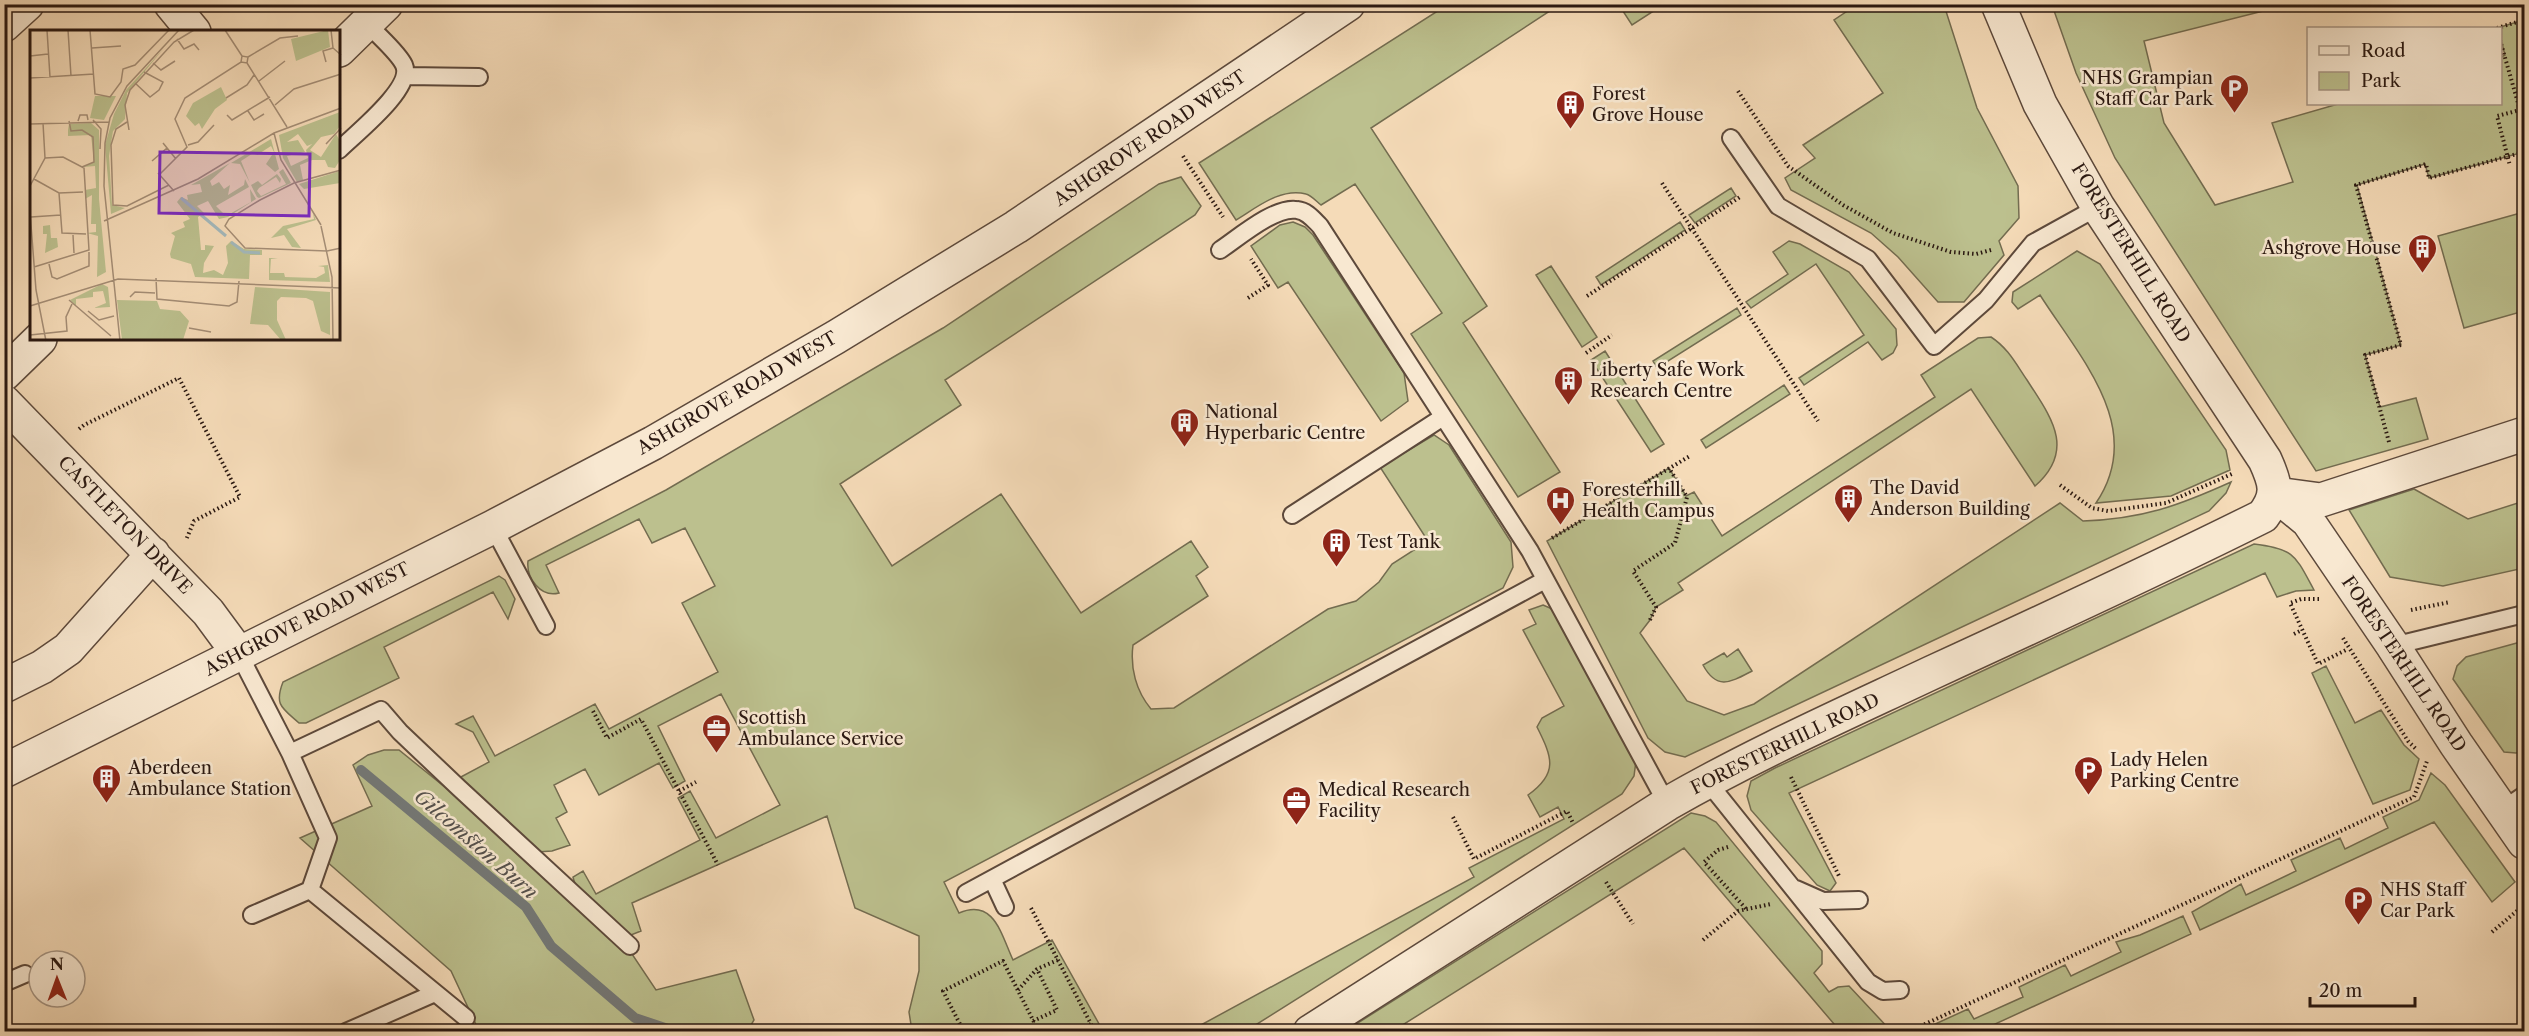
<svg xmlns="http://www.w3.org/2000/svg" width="2529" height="1036" font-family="'Libre Caslon Text',serif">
<rect width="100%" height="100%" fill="#f5dbb8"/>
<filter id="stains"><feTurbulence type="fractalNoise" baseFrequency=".00333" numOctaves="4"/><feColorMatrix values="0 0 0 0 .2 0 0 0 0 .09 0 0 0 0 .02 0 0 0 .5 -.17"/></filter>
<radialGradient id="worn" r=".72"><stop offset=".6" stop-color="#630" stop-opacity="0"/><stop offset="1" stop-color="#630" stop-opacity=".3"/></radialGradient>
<path fill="#bcc08e" stroke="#736c50" stroke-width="1.5" d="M 1858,4 L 1944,5 L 1977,108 L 2018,186 L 2019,218 L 1999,241 L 2004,255 L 1964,302 L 1938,302 L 1898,257 L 1871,233 L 1791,190 L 1785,178 L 1815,158 L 1803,145 L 1883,93 L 1834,20 Z
M 1447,5 L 1559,5 L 1371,128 L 1487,306 L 1463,323 L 1560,472 L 1518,497 L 1411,334 L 1442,313 L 1355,184 L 1321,205 C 1317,202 1311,195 1306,194 C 1281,187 1256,208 1236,220 L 1199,163 Z
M 1619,5 L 1663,5 L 1632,25 Z
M 2052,5 L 2287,5 L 2144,41 L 2164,123 L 2215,205 L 2293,182 L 2272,123 L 2338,104 L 2500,104 L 2501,57 L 2505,55 L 2501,40 L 2500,28 L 2497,28 L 2524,20 L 2520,5 L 2524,5 L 2524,152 L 2429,178 L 2425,164 L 2357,185 L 2401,345 L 2365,355 L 2380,407 L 2416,398 L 2428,439 L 2316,471 L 2115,158 L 2076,73 Z
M 1181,177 L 1201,206 L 1195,215 L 945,380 L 961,405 L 840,484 L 892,566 L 1001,494 L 1081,613 L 1191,541 L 1208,567 L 1196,576 L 1208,596 L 1133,645 C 1130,668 1136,691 1151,709 L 1174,708 L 1328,609 L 1356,601 L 1379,582 L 1392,564 L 1428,541 L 1380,467 L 1434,435 L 1449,445 L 1511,542 L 1513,567 L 1503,588 L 944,882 L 959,913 C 994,898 1001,934 1013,960 L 1052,940 L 1103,1031 L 912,1031 L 909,1012 L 919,971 L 919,936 L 855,908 L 827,816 L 632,903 L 641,931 L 631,935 C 612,928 577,898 573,877 L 583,871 L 596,894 L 700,840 L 678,798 L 690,791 L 716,838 L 780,805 L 721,694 L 658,726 L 685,781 L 673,788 L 659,763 L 599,795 L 585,769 L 554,785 L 567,812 L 556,818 L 570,845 L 552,851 L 537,852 L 459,778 L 489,762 L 473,732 L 456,724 L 473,716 L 495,756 L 595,704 L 609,729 L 718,672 L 682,603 L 715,586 L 685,528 L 652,543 L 639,519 L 546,565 L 559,593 C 541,598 526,578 528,561 L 666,490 L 943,328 L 1159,184 Z
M 1731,188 L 1736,196 L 1695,223 L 1689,215 Z
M 2524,212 L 2524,311 L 2464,328 L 2438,236 Z
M 1293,222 L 1305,227 L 1313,235 L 1404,373 L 1408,401 L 1381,421 L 1288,282 L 1278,288 L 1251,246 L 1280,225 Z
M 1680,222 L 1685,230 L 1601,285 L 1596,277 Z
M 1789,241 L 1800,244 L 1849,272 L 1896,329 L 1897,345 L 1893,353 L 1882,360 L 1868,342 L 1804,385 L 1799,378 L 1864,335 L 1816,264 L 1751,308 L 1746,302 L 1788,274 L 1773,252 Z
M 2077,251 L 2100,264 L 2226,450 L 2230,470 L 2171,496 L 2096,503 C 2147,428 2080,358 2040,295 L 2018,309 L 2012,302 L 2013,292 Z
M 1551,266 L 1597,337 L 1582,347 L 1536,275 Z
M 1737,308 L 1741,315 L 1657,368 L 1653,361 Z
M 1991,337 C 2008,348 2016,364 2027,380 C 2050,416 2077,449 2035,486 L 1971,389 L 1678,583 L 1683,590 L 1656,607 L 1650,620 L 1640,633 L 1687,701 L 1724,715 L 1754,704 L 2060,503 L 2083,521 C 2142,519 2178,506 2231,482 L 2226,493 L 2209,511 L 1685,757 L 1665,752 L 1648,738 L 1547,541 L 1669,468 L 1686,496 L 1694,492 L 1722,536 L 1935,397 L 1921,375 L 1978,338 Z
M 1605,351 L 1664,444 L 1651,452 L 1591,360 Z
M 1784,385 L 1790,394 L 1706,448 L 1701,440 Z
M 2414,489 L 2468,519 L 2524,501 L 2524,568 L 2443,586 L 2390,577 L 2349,510 Z
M 2254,544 C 2295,549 2295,555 2314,590 L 2296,591 L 2277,597 L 2265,573 L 1789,793 L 1836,883 L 1830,891 L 1817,885 L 1751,810 L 1747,796 L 1751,781 L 1775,768 Z
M 499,576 L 505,580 L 515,599 L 508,619 L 493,592 L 384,647 L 399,678 L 306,723 L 299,723 C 282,708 274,705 283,682 Z
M 1543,605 L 1557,611 L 1636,761 L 1634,776 L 1622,794 L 1246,1031 L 1188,1032 L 1474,877 L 1469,868 L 1564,819 L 1558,807 L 1540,817 L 1528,795 C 1559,773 1552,757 1537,727 L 1542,718 L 1564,706 L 1523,630 L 1536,624 L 1529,610 Z
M 2524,641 L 2524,751 L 2516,753 L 2504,752 L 2453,679 L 2457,666 L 2466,657 Z
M 1738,649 L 1752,671 C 1731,682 1717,691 1703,665 L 1724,653 L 1727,657 Z
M 2326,666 L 2355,723 L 2381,710 L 2404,745 L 2419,759 L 2410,790 L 2373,804 L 2312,673 Z
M 384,750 L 399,750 L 451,792 L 632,954 L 656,990 L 736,970 L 754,1020 L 747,1032 L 479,1031 L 451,971 L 300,838 L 372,806 L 353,765 L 368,755 Z
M 2431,773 L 2445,785 L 2515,882 L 2492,902 L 2434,822 L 2200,930 L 2192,912 L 2241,884 L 2246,895 L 2296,871 L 2291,860 L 2340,838 L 2345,849 L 2388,828 L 2383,817 L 2419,800 Z
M 1691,813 L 1705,816 L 1716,822 L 1822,951 L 1822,964 L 1814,973 L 1829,992 L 1838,987 L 1849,986 L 1891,1031 L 1840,1031 L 1684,848 L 1393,1031 L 1345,1031 Z
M 2183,916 L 2191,934 L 1980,1031 L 1920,1031 L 1968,1009 L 1974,1019 L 2023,997 L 2019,987 L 2065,965 L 2071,976 L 2121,952 L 2116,942 L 2140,935 Z"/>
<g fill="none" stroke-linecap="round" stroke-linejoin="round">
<path stroke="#737877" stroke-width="10" d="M 361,770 L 526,907 L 551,946 L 635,1018 L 677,1032"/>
<defs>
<path id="service" d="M 406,76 L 479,77
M 1731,138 L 1778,206 L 1868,259 L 1934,346 L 1986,300 L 2033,243 L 2098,207
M 339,150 C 355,134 414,88 404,65 C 398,52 377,35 367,23
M 1220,250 C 1238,238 1275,206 1297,210 C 1307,211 1313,219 1320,226 L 1530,551 L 1667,804
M 1292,515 L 1443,417
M 493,527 L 546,626
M 2393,646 L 2524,614
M 239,654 L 290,753 L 328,838 L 310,890 L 252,915
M 290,753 L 381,710 L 400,732 L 459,788 L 630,946
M 1707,781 L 1868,982 L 1883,991 L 1900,990
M 2502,810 L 2524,795
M 992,879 L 1005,907
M 1796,889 L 1823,901 L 1859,900
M 310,890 L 466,1018
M 966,893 L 1545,580
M 4,983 L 25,974
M 346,1032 L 435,993"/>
<path id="minor" d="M 171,4 L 194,32
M 4,25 L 27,4
M 339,50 L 386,4
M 4,374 L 40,339
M 4,402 L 208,612 L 239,654
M 2275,494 L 2308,521 L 2393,646 L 2456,744 L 2524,842
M 2275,494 L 2321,500 L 2524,434
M 4,686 L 42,667 L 68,649 L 153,554
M 1310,1032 L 1667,804 C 1752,755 1842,715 1931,673 C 2042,622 2153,571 2263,516 C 2279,495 2276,484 2265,460 L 2098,207 L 2040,104 L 1998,4"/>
<path id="tertiary" d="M 4,771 L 493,527 L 653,443 L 836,337 L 1016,227 L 1348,4"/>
</defs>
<use href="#service" stroke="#5d493b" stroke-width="20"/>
<use href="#minor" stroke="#5d493b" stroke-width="36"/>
<use href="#tertiary" stroke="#5d493b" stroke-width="36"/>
<path stroke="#2a1811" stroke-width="4" stroke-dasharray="1.5 3" stroke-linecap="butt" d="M 598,4 L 605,7 L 616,4
M 2497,28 L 2524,20
M 2500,40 L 2520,110 L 2497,116 L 2510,166
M 1738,91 L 1788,166 L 1843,205 L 1893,233 L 1951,252 L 1976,254 L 1991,250
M 1183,156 L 1223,217
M 1662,183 L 1818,421
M 1587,296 L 1740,197
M 1248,298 L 1268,285 L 1251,259
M 1586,353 L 1612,335
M 79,429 L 84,425 L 179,378 L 240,497 L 194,521 L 186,540
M 2389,442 L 2365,355 L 2401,345 L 2356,185 L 2426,164 L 2429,178 L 2524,152
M 2060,485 L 2092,508 L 2108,511 L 2166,503 L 2234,473
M 1552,538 L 1690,456
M 2319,599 L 2301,599 L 2290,603 L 2318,664 L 2348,649
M 2411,610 L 2450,602
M 1650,620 L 1656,607 L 1633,571 L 1675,543 L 1687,497 L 1669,468
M 2294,634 L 2302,630
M 2343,638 L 2408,741 L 2416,749
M 593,711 L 607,738 L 641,719 L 718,865
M 1791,777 L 1839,876
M 679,791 L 696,782
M 1453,817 L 1474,859 L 1567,811 L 1573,823
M 1728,847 L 1718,850 L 1704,862 L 1747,910
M 1606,882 L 1633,924
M 1031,908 L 1091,1024 L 1078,1032
M 2492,932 L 2524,905
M 1703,940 L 1738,911 L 1771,904
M 1018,990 L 1037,969 L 1058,960
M 1033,1021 L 1057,1010 L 1037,969
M 964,1032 L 943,991 L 1003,961 L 1039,1032
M 1908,1032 L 2414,797 L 2427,761"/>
<use href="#service" stroke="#f8e8d1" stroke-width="16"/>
<use href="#minor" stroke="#f8e8d1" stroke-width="33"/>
<use href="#tertiary" stroke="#f8e8d1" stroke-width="33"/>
</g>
<defs>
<symbol id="parking-pin" viewBox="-11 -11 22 30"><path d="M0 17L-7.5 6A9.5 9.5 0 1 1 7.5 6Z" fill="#8f2418" stroke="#f8e8d1"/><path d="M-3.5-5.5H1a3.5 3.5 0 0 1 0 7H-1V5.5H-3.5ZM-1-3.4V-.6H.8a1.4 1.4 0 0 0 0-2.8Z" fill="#fff"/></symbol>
<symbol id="building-pin" viewBox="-11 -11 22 30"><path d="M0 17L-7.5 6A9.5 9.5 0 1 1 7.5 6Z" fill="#8f2418" stroke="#f8e8d1"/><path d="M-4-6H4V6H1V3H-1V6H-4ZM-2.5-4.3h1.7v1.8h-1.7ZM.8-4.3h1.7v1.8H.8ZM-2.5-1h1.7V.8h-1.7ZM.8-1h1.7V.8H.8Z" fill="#fff"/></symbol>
<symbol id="hospital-pin" viewBox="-11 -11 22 30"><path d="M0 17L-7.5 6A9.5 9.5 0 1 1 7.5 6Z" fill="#8f2418" stroke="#f8e8d1"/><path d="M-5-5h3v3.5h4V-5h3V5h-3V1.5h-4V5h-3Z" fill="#fff"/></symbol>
<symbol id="office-pin" viewBox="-11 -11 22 30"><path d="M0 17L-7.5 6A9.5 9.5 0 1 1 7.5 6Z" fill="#8f2418" stroke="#f8e8d1"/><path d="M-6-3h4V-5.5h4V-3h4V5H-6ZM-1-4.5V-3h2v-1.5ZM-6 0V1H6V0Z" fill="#fff"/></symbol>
</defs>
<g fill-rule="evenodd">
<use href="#parking-pin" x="2218" y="72" width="33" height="45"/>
<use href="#building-pin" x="1554" y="88" width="33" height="45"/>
<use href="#building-pin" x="2406" y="232" width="33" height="45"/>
<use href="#building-pin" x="1552" y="364" width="33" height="45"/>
<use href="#building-pin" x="1168" y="406" width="33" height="45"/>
<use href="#building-pin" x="1832" y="482" width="33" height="45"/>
<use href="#hospital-pin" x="1544" y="484" width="33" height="45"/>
<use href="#building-pin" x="1320" y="526" width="33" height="45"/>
<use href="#office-pin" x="700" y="712" width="33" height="45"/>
<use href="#parking-pin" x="2072" y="754" width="33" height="45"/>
<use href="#building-pin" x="90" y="762" width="33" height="45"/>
<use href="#office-pin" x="1280" y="784" width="33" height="45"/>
<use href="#parking-pin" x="2342" y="884" width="33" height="45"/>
</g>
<g text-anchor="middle" stroke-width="5" stroke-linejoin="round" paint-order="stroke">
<g font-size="18" fill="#2a1811" stroke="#f8e8d1" text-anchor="start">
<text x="2213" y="84" text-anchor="end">NHS Grampian<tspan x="2213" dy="21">Staff Car Park</tspan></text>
<text x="1592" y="100">Forest<tspan x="1592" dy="21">Grove House</tspan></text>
<text x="2401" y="254" text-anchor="end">Ashgrove House</text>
<text x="1590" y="376">Liberty Safe Work<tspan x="1590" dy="21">Research Centre</tspan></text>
<text x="1205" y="418">National<tspan x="1205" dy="21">Hyperbaric Centre</tspan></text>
<text x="1870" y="494">The David<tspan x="1870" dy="21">Anderson Building</tspan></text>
<text x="1582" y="496">Foresterhill<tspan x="1582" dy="21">Health Campus</tspan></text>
<text x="1357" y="548">Test Tank</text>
<text x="738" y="724">Scottish<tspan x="738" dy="21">Ambulance Service</tspan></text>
<text x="2110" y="766">Lady Helen<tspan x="2110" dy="21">Parking Centre</tspan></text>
<text x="128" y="774">Aberdeen<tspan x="128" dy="21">Ambulance Station</tspan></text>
<text x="1318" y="796">Medical Research<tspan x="1318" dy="21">Facility</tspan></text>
<text x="2380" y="896">NHS Staff<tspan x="2380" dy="21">Car Park</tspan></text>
</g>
<g font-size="18" fill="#2a1811" stroke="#f8e8d1">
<text transform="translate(1150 138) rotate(-34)" y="6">ASHGROVE ROAD WEST</text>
<text transform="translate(2131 253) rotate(58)" y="6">FORESTERHILL ROAD</text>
<text transform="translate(737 393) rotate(-30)" y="6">ASHGROVE ROAD WEST</text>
<text transform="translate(125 525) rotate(46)" y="6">CASTLETON DRIVE</text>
<text transform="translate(307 619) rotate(-27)" y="6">ASHGROVE ROAD WEST</text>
<text transform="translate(2404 664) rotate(56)" y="6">FORESTERHILL ROAD</text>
<text transform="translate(1785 744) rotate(-26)" y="6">FORESTERHILL ROAD</text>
</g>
<g font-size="20" font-style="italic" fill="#54504c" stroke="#f8e8d1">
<text transform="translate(476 844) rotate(41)" y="7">Gilcomston Burn</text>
</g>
</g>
<g transform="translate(30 30)">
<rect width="310" height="310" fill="#f5dbb8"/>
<path d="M 298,0 L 300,17 L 266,31 L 261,9 ZM 134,18 L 97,63 L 95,89 L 83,101 L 79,126 L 82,175 L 95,178 L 81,184 L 75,115 L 84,84 L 96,60 ZM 191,57 L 197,70 L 185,79 L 172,99 L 169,93 L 165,96 L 156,86 L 163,73 ZM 65,66 L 86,66 L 74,90 L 60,88 ZM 310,82 L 310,96 L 304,104 L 291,107 L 280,120 L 291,127 L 306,104 L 310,111 L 310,130 L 305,138 L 298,137 L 295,130 L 282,130 L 270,135 L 273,150 L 267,152 L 253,128 L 249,105 ZM 268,104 L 277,116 L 282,114 L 276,120 L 278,128 L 261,136 L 257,126 L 275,122 L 268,110 L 257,112 ZM 61,93 L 69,100 L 69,169 L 76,242 L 67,247 L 68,206 L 57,203 L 66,202 L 66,194 L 61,194 L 62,165 L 55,169 L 55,160 L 66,158 L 65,136 L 53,137 L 64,132 L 61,105 L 38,106 L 38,100 L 39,94 ZM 241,109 L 249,139 L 245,142 L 236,134 L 244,122 L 241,116 L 227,125 L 225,122 L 211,131 L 220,153 L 210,134 L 201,133 ZM 200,133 L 180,151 L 182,156 L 189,152 L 194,159 L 200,155 L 198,165 L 214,155 L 215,149 L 219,157 L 186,176 L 196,186 L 221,172 L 220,159 L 226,169 L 198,187 L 189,189 L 178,171 L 167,176 L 174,183 L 168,187 L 171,220 L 175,220 L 175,215 L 184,216 L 174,233 L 173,243 L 184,240 L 193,245 L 198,233 L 196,216 L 201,211 L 214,219 L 232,220 L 232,225 L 220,225 L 219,249 L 165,247 L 161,234 L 141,228 L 140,224 L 145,206 L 141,203 L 155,197 L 153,192 L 160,189 L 147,172 L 151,167 L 158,170 L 157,165 L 172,162 L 170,154 L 161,155 ZM 253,139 L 261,153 L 229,168 L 227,167 L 221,155 L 228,151 L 232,155 L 247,144 L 251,149 L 250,153 L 246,147 L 229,158 L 227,161 L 231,166 L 256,154 L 249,142 ZM 310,141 L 310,153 L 274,159 L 269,154 ZM 283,183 L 286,190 L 257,199 L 271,218 L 262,217 L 254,205 L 241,208 L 253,196 L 284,189 ZM 20,195 L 21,208 L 27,208 L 28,217 L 15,223 L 17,204 L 13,204 L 13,196 ZM 239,228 L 248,228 L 241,229 L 240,243 L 254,243 L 255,247 L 286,248 L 295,243 L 294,237 L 288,236 L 298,235 L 300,252 L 239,250 ZM 72,254 L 78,257 L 80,277 L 64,278 L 76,273 L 73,261 L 63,262 L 63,267 L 46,269 L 46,276 L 40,270 ZM 225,257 L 300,262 L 300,305 L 291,301 L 283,271 L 276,268 L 251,267 L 247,271 L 247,290 L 256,310 L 251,310 L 238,295 L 220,294 ZM 87,270 L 127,271 L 130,279 L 150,281 L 159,291 L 153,310 L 92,310 Z" fill="#bcc08e" fill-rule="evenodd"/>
<path fill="none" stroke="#a3b8bb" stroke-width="3" d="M 151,168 L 196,206M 201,212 L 214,222 L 230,223"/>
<path fill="none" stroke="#a48d75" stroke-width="1.5" d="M 17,0 L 20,47M 38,0 L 41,46M 60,0 L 65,64 L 80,67 L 91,52 L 93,39 L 105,35 L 139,0M 195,0 L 212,26M 301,0 L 303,18 L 311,25M 147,9 L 154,19 L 164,14 L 169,20M 62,18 L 91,16M 0,26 L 18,24M 218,27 L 250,8 L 268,6M 296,32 L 293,21 L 303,18M 123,33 L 131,40 L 145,31M 217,33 L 257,97M 0,48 L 64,44M 229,51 L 255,31M 105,53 L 120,67 L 129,60 L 133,52 L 114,42M 196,68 L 217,55 L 224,45M 245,75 L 264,59 L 311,44M 218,81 L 224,90 L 234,84M 197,85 L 202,90 L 240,67M 63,90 L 71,99 L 70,119M 39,91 L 41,101 L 52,100 L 63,107 L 64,132 L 52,137M 48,91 L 50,85 L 57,85 L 58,90M 97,92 L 86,99 L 81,115 L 83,175 L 97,176 L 139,155M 0,94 L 79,92M 99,100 L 95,75 L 100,60 L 144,12 L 164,0M 244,103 L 251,130 L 291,195M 133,113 L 146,129M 296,114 L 311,98M 158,115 L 168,112 L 184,95M 122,131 L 137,118M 311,140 L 264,153 L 230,170 L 199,189 L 195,196 L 215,218 L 297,221 L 311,218M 128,143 L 144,161M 129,145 L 157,117 L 145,89 L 155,68 L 211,32 L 217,33 L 218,27 L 212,26 L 211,32M 4,149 L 29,163 L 53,162M 0,156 L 15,128 L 13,93M 29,163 L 32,203 L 56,204M 0,182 L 6,260 L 16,311M 1,187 L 31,185M 74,191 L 168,149 L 244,103 L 311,78M 291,196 L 302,247 L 303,311M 43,205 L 44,223M 19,234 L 22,247 L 27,249 L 59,236 L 59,222M 4,237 L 59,220 L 54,138 L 33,127 L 15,128M 126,248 L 127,269 L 199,276 L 207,272 L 209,251M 100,267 L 105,262 L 125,263M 39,270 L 81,306M 0,276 L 88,249 L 311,258M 58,281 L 69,290 L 84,286M 159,298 L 181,302M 0,305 L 37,301 L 36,287 L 42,274M 90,311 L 74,156 L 75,113 L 80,88 L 97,56 L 149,0"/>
<path fill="#7b2cbf" fill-opacity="0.15" stroke="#7b2cbf" stroke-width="3" d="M 130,122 L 280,124 L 279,186 L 129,183 Z"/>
<rect width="310" height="310" fill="none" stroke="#2a1811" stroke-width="3"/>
</g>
<rect width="2529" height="1036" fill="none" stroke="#f5dbb8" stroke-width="24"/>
<rect x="6" y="6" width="2517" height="1024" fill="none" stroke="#2a1811" stroke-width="3"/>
<rect x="12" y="12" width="2505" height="1012" fill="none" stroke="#2a1811" stroke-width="1.5"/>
<rect x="2307" y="27" width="195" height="78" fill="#f8e8d1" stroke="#a69584" stroke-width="1.5"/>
<rect x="2319" y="46" width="30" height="9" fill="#f8e8d1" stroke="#a69584" stroke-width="1.5"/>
<text x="2361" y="57" font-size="18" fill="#2a1811">Road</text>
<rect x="2319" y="72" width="30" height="18" fill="#bcc08e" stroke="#a69584" stroke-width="1.5"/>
<text x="2361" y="87" font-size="18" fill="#2a1811">Park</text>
<g transform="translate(57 979) rotate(359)"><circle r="28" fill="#f8e8d1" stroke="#a69584" stroke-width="1.5"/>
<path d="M0-4.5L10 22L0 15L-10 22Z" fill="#8f2418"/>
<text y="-9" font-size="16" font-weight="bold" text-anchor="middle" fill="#2a1811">N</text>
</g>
<path d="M2310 997v9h105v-9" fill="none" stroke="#2a1811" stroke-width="3"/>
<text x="2319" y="997" font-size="18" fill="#2a1811" stroke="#f8e8d1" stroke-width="4.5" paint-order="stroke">20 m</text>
<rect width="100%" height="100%" filter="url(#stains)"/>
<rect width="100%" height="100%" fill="url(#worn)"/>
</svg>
